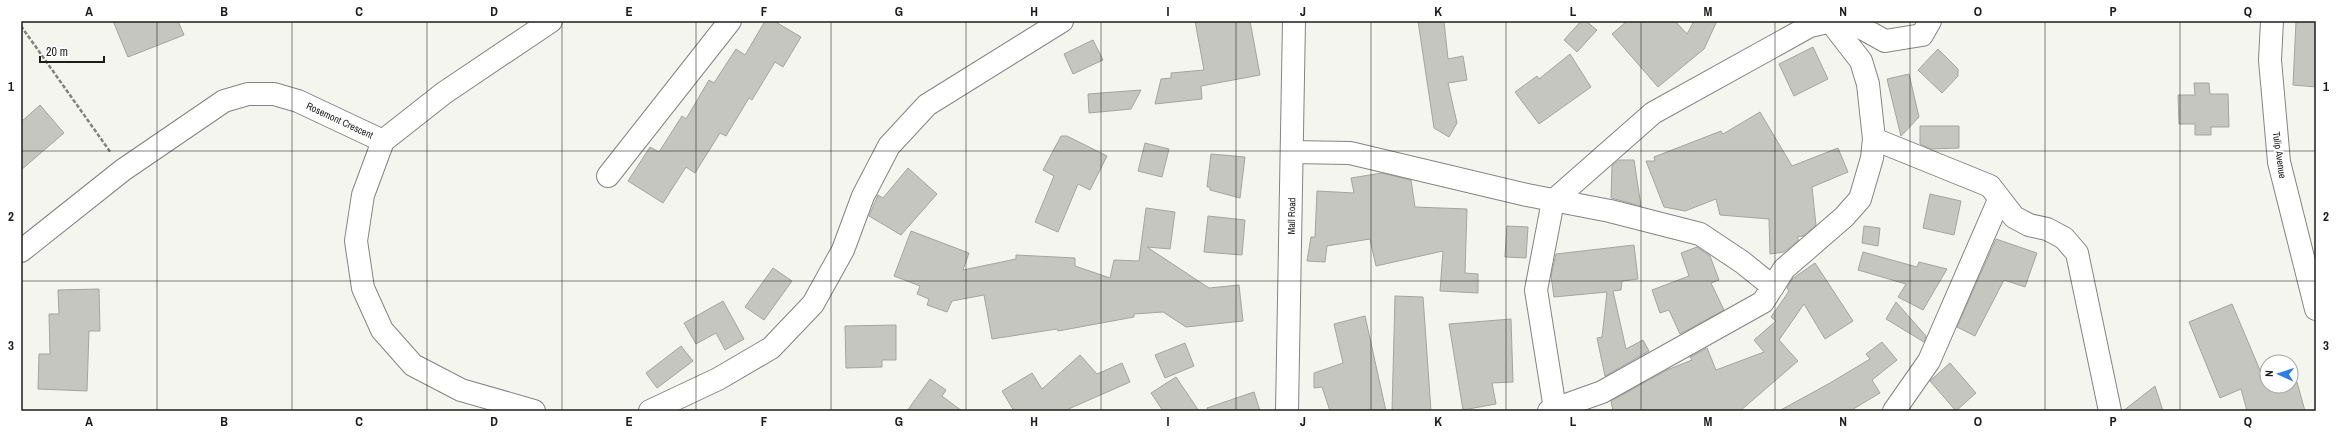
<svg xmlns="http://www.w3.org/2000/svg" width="2337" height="432" font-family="'Archivo Narrow',sans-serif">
<rect width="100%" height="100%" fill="#f5f5f0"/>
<path fill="#c5c6c0" stroke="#a5a5a0" d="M 113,21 L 178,21 L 184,35 L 128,57 Z
M 765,21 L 774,21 L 801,37 L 783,67 L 775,62 L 752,100 L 749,98 L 726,136 L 720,133 L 695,173 L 686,167 L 663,203 L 628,181 L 650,147 L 659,152 L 682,116 L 686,119 L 709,80 L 714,83 L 736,49 L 745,55 Z
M 1195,21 L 1250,21 L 1260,75 L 1201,86 L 1202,99 L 1155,104 L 1161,79 L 1171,78 L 1171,73 L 1204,70 Z
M 1418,21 L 1444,21 L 1448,59 L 1463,56 L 1467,80 L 1448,83 L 1457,123 L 1449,137 L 1434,128 Z
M 1581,21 L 1586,21 L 1597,30 L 1577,52 L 1564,40 Z
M 1627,21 L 1675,21 L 1687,34 L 1694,21 L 1717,21 L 1704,49 L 1658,87 L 1612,34 Z
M 2296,21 L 2316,21 L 2316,87 L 2293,85 Z
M 1093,40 L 1103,60 L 1073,74 L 1064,54 Z
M 1813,47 L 1828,79 L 1794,96 L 1779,64 Z
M 1938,49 L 1958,69 L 1958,76 L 1942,93 L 1918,70 Z
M 1570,54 L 1591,87 L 1539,124 L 1515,92 L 1537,76 L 1539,79 Z
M 1909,74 L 1919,117 L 1901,136 L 1887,79 Z
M 2194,83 L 2209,83 L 2210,94 L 2228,94 L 2229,127 L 2211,127 L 2211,135 L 2195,135 L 2195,124 L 2179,124 L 2178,95 L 2195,95 Z
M 1141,90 L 1131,109 L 1089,113 L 1088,94 Z
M 40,105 L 64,133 L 21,170 L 21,122 Z
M 1760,112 L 1792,166 L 1838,148 L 1848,172 L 1812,187 L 1816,225 L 1803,236 L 1797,237 L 1799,240 L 1784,252 L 1770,254 L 1769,219 L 1720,215 L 1716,199 L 1685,211 L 1664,207 L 1646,161 L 1655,161 L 1654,157 L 1721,131 L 1723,134 Z
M 1920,126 L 1959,126 L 1959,148 L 1931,149 L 1920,144 Z
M 1061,136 L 1067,136 L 1107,156 L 1090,190 L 1078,184 L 1058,232 L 1035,222 L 1054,176 L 1043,170 Z
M 1145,143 L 1169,149 L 1162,177 L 1138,171 Z
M 1211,154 L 1245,157 L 1240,198 L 1210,190 L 1210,187 L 1207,187 Z
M 1619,160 L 1634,160 L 1641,206 L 1611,198 L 1612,166 Z
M 908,168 L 937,194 L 901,235 L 869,216 L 878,195 L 883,198 Z
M 1382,173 L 1411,180 L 1415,207 L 1467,209 L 1465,273 L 1478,274 L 1478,293 L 1440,291 L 1443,251 L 1376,266 L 1370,239 L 1327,246 L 1325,262 L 1307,261 L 1311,237 L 1315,237 L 1317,191 L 1354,193 L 1351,178 Z
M 1930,194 L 1961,201 L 1954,235 L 1923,228 Z
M 1146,208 L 1175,212 L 1170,249 L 1147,247 L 1209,288 L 1239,285 L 1243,321 L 1186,327 L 1163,312 L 1134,314 L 1134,317 L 1058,331 L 1057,329 L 992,339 L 984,295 L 952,301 L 947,312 L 927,305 L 929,299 L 917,294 L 920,286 L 894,276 L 911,231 L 969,253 L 963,270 L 1016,259 L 1016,255 L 1075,258 L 1075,266 L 1110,278 L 1114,260 L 1139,261 Z
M 1208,216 L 1245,220 L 1242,255 L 1204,252 Z
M 1507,226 L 1528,227 L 1526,258 L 1505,257 Z
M 1864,226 L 1880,228 L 1878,246 L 1862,243 Z
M 1996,239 L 2037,253 L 2025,287 L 2004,280 L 1975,336 L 1957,327 Z
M 1634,245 L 1638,279 L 1622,281 L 1621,290 L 1613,291 L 1626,349 L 1643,340 L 1649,351 L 1605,376 L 1597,338 L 1602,337 L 1607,292 L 1554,297 L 1551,276 L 1556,254 Z
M 1697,247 L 1710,256 L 1719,280 L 1711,283 L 1724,310 L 1680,334 L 1669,310 L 1660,313 L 1652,290 L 1689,276 L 1681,253 Z
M 1863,252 L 1917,267 L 1919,262 L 1947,269 L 1923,310 L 1898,297 L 1906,284 L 1858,270 Z
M 1815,263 L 1853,321 L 1825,339 L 1804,304 L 1779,340 L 1798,361 L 1740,411 L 1613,411 L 1611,401 L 1667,370 L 1692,360 L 1690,357 L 1707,348 L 1716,370 L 1764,352 L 1754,340 L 1776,321 L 1771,317 L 1789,291 L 1787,288 L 1792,279 Z
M 773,268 L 792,281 L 764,320 L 745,307 Z
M 99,289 L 100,331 L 89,331 L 87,391 L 38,389 L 39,354 L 50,354 L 49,314 L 59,314 L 58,290 Z
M 1395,296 L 1423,297 L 1431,411 L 1392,411 Z
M 723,301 L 744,339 L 725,350 L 716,333 L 696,344 L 684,323 Z
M 1896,302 L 1926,336 L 1924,342 L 1886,319 Z
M 2232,304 L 2268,389 L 2291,386 L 2291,383 L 2297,382 L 2305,411 L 2247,411 L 2241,389 L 2220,398 L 2189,322 Z
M 1365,316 L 1386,411 L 1330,411 L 1322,387 L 1314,388 L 1314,373 L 1343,363 L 1334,324 Z
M 1511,319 L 1513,382 L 1492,383 L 1496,404 L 1463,410 L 1449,324 Z
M 896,325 L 896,360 L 882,360 L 882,367 L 846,368 L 845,326 Z
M 1882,342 L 1897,360 L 1872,380 L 1880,393 L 1850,411 L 1779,411 L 1830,383 L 1870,359 L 1866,354 Z
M 1185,343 L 1194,366 L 1165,378 L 1155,355 Z
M 681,346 L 693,361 L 657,388 L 646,373 Z
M 1080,355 L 1097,374 L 1122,363 L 1130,382 L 1064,411 L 1014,411 L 1002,391 L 1032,373 L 1042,389 Z
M 1950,363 L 1976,393 L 1956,411 L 1930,381 Z
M 1176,377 L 1199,411 L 1163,411 L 1151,393 Z
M 930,379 L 946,390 L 942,396 L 962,411 L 907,411 Z
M 2155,386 L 2163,411 L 2123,411 Z
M 1254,392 L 1260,411 L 1208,411 L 1207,408 Z"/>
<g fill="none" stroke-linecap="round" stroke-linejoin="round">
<defs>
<path id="minor" d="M 1849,21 L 1885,41 L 1922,35 L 1930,21
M 2272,21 L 2270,60 L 2279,162 L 2316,309
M 1874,139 L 1990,186 L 2014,217 L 2029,225 L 2047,229 L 2064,238 L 2077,253 L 2110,411
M 383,141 L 363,195 L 356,241 L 363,288 L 382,330 L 413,365 L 461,390 L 534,411
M 383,141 L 444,93 L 551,21
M 1292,152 L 1350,153 L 1527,195 L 1610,211 L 1700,234 L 1742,262 L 1773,287
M 608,176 L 730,21
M 21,251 L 123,170 L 224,101 L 248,94 L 274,94 L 298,101 L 383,141
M 1555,409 L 1536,290 L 1553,201 L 1653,113 L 1810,26 L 1832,21
M 650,411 L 718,379 L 771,348 L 813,304 L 843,250 L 863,196 L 889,146 L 927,105 L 1062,21
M 1287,411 L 1294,21
M 1549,411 L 1602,392 L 1763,302 L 1784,269 L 1844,217 L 1860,199 L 1872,158 L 1874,139 L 1868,84 L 1861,61 L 1830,21
M 1894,411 L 1929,361 L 1999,200"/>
</defs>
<use href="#minor" stroke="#848480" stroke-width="24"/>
<path stroke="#82827e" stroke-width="2.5" stroke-dasharray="4 2" stroke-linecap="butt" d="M 21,26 L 111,153"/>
<use href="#minor" stroke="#fff" stroke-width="22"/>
</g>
<path fill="none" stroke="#1c1c1a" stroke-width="1" stroke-opacity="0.55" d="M 157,21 L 157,411M 292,21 L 292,411M 427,21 L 427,411M 562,21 L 562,411M 696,21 L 696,411M 831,21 L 831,411M 966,21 L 966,411M 1101,21 L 1101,411M 1236,21 L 1236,411M 1371,21 L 1371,411M 1506,21 L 1506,411M 1641,21 L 1641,411M 1775,21 L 1775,411M 1910,21 L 1910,411M 2045,21 L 2045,411M 2180,21 L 2180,411M 21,151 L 2316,151M 21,281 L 2316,281"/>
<g text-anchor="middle" stroke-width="3.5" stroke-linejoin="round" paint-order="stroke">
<g font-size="10" fill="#1c1c1a" stroke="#fff">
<text transform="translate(340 120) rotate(25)" y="4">Rosemont Crescent</text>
<text transform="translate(2280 155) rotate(82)" y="4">Tulip Avenue</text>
<text transform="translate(1291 216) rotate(-89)" y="4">Mall Road</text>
</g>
</g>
<rect width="2337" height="432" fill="none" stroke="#ffffff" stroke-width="44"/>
<g transform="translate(2279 374) rotate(273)"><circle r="19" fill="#ffffff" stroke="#a4a4a3"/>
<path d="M0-3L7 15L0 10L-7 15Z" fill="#2d7ce7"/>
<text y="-6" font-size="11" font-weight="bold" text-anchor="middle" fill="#1c1c1a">N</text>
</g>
<path d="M40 56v6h64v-6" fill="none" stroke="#1c1c1a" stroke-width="2"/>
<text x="46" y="56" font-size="12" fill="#1c1c1a" stroke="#ffffff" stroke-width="3" paint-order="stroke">20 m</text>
<rect x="22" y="22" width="2293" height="388" fill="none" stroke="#1c1c1a" stroke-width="1.5"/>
<g font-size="13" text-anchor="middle" font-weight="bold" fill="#1c1c1a">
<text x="89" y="16">A</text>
<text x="224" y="16">B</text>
<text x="359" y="16">C</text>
<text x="494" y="16">D</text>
<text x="629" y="16">E</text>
<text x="764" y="16">F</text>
<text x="899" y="16">G</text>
<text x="1034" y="16">H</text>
<text x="1168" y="16">I</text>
<text x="1303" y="16">J</text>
<text x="1438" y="16">K</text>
<text x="1573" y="16">L</text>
<text x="1708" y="16">M</text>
<text x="1843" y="16">N</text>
<text x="1978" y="16">O</text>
<text x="2113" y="16">P</text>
<text x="2248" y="16">Q</text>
<text x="11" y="91">1</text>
<text x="2326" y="91">1</text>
<text x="11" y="221">2</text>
<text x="2326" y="221">2</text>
<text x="11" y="350">3</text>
<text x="2326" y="350">3</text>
<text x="89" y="426">A</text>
<text x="224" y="426">B</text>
<text x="359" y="426">C</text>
<text x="494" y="426">D</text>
<text x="629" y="426">E</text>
<text x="764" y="426">F</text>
<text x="899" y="426">G</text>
<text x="1034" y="426">H</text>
<text x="1168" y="426">I</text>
<text x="1303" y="426">J</text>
<text x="1438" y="426">K</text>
<text x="1573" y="426">L</text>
<text x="1708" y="426">M</text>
<text x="1843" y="426">N</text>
<text x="1978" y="426">O</text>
<text x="2113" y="426">P</text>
<text x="2248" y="426">Q</text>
</g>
</svg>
